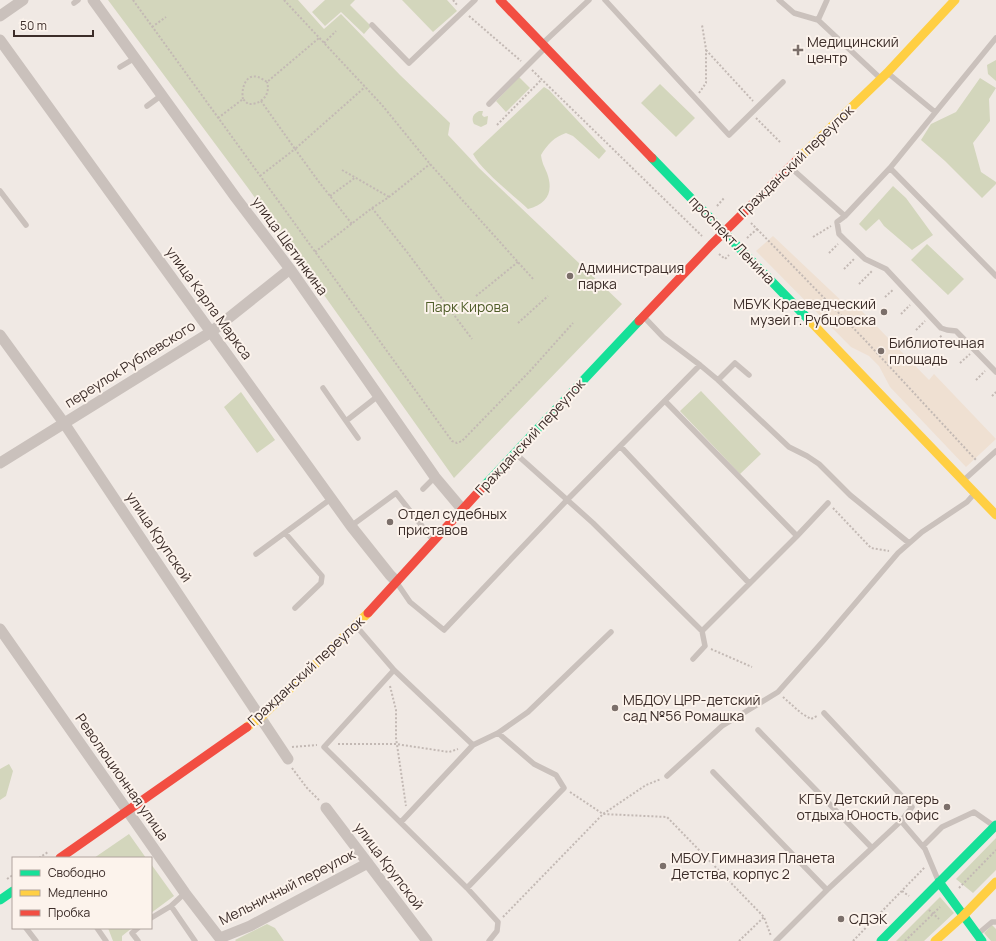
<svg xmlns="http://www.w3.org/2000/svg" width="996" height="941" font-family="Manrope,sans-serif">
<rect width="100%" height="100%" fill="#f0e9e4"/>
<path fill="#d3d6bc" d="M 108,0 L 298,0 L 324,29 L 341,14 L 400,75 L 450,123 L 448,135 L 479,168 L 622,304 L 454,478 L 248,188 Z
M 325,0 L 355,0 L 350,5 L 371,26 L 364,34 L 341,12 L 325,26 L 312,12 Z
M 402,0 L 447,0 L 457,11 L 433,32 Z
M 996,60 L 996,81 L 988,74 L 987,65 Z
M 519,77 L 530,88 L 506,112 L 496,101 Z
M 980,78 L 996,88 L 989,99 L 990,121 L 973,143 L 981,172 L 996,182 L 996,184 L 982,198 L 945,161 L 921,140 L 931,124 L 956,112 Z
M 660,84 L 695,118 L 676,137 L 641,103 Z
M 544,87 L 549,90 L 606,151 L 599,159 L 573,136 L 566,133 C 554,137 547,145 541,155 C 542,163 544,166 547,173 C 554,192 547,204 528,209 C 513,195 481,170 473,154 Z
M 479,111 L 483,111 L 482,115 L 484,117 L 488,116 L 487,124 L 481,127 L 474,124 C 471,118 473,114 479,111 Z
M 893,186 L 906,198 L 933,235 L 912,250 L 884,226 L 879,219 L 866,231 L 859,224 Z
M 927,244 L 964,279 L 948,295 L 911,260 Z
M 701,391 L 761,454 L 740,474 L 680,411 Z
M 241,392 L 275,440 L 257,453 L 224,407 Z
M 9,764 L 13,771 L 6,796 L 0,800 L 0,769 Z
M 129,834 L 146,858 L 94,858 Z
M 996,838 L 996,870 L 973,893 L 956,879 Z
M 151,864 L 174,896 L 151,913 Z
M 940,897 L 954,913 L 924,941 L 896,941 Z
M 267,924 L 275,928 L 284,941 L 236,941 L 235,940 Z
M 992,925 L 996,929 L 996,941 L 991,941 L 984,933 Z
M 108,928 L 132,928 L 122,936 L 122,941 L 113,941 Z"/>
<path fill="#efe0d2" d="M 773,236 L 848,307 L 853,302 L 929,380 L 934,374 L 996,439 L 966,467 L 890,387 L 879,366 L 869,356 L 851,347 L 756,251 Z"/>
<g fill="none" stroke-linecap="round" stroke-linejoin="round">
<path stroke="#c3b9b4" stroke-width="2" stroke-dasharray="2 2" stroke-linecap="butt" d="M 133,0 L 452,441 L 457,443 L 462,441 L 530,371 L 573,323
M 284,0 L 382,105 L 430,164 L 534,280
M 453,0 L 458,6
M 469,16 L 521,61
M 152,27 L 166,17
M 324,43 L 336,31
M 706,50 L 753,101
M 532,70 L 702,236
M 699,93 L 706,83 L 706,49 L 702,25
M 243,99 C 241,90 245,73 258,77 C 261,78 264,80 267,82 L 319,38
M 261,101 L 295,149 L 365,87
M 218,118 L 243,99 L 248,104 C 261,105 271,95 267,82
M 756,118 L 781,143
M 497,125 L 542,79
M 342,170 L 389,197
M 260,176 L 295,149 L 319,182 L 352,224
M 330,196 L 356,177
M 717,206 L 725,197
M 372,208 L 407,252 L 472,339
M 757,229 L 864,339 L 976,460
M 813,237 L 831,226
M 747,238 L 757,229 L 751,223
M 315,252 L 372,208 L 389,197 L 430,164
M 829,253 L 838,244
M 719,254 L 725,259 L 729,255
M 844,269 L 855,258
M 859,284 L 872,271
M 476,296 L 518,262
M 885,297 L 894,289
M 901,314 L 910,305
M 518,323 L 548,296
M 916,330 L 925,321
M 932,346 L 942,335
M 960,363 L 970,354
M 976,380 L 985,371
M 992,396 L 996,392
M 833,508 L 871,548 L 889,551
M 711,649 L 752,667
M 390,686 L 396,710 L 396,738 L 406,806
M 783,697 L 801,713 L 811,719 L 817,716
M 338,744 L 396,744 L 449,752 L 458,749
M 292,747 L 317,745
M 292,768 L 307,788 L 320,801
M 570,792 L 603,814 L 646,785 L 661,779
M 39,858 L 48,852
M 7,879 L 13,875
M 959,888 L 996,850
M 902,891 L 909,896
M 929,910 L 939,919
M 503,917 L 603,814 L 667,817 L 764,917 L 771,936
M 739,941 L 764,917
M 853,941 L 925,867
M 905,941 L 940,907"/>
<path stroke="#cac1bc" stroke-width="5.5" d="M 605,0 L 729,135 L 783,82
M 779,0 L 794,13 L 818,20 L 879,77
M 74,3 L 78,0
M 818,20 L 827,0
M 372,25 L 409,63 L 475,0
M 543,43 L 589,0
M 120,67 L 135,58
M 889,74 L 935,112
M 489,104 L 545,48
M 147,106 L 162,95
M 790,167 L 845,216 L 837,222 L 839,234 L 844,239 L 865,259 L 886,269 L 941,328 L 947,330 L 956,331 L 996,372
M 890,168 L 996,276
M 0,191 L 26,225
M 845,216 L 890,168 L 996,38
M 700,365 L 718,380 L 735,363 L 749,375
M 718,380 L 789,447 L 807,456 L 819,464 L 850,495 L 909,543
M 323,388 L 346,421
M 358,438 L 346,421 L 378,396
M 620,446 L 749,583
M 516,454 L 593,523 L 702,631 L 797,536 L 665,401
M 965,479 L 996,451
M 423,489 L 435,477
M 351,526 L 396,493 L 433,540
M 285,533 L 322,576 L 321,583 L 295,608
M 797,536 L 828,503
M 256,554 L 332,498
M 397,583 L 410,602 L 444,630 L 567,500 L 700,365 L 663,337 L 644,317
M 357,627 L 394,670 L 473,745 L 401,822
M 693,659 L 705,646 L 702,631
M 394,670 L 324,747 L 467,888 L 498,922 L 497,931 L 489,941
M 824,713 L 912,807 L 901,821
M 758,730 L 872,848
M 473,745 L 498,733 L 528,712 L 611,632
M 713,772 L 827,890
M 667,776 L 722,726 L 778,692 L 824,640 L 898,553 L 922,532 L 967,502 L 974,494
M 923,846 L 942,827 L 974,812 L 994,826
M 467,888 L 564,788 L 556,775 L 534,764 L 498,733
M 171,906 L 185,893
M 151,918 L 171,906 L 195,941
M 26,928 L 36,941
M 97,928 L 106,941
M 138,928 L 132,933 L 138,941
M 979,933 L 992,922 L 996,922
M 776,941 L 827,890 L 901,821 L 925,849 L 938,880"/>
<path stroke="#cac1bc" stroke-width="11" d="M 93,0 L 236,198 L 290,269 L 435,477 L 462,509
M 0,16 L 23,0
M 0,40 L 351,526 L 390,575 L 396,581
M 0,335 L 64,423 L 288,759
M 0,463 L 211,332 L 290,269
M 0,629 L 185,893 L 222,941
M 326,808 L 427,941
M 220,938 L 250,926 L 368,863"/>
<path stroke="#16e098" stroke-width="9" d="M 652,158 L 811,322
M 482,488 L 639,321
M 939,882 L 982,941
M 0,900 L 13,891
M 881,941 L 996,825"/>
<path stroke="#ffcf43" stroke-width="9" d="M 797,160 L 887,73 L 955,0
M 811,322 L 996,515
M 247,727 L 261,717 L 368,613
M 935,941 L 963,916 L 996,882"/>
<path stroke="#f24e42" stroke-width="9" d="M 500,0 L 652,158
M 639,321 L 711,245 L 797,160
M 368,613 L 482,488
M 60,858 L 247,727"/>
</g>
<g fill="#7b6f6a" stroke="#fcf3ec" stroke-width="1.5">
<path d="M796 44h4v4h4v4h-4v4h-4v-4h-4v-4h4z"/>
<circle cx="570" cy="276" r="4"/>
<circle cx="884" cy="312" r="4"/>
<circle cx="881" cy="351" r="4"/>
<circle cx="390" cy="522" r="4"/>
<circle cx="615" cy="708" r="4"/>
<circle cx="947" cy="807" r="4"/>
<circle cx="663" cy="866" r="4"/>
<circle cx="841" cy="919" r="4"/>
</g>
<g text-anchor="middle" stroke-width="4" stroke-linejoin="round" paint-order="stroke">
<g font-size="14" fill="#3c2d29" stroke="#fcf3ec" text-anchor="start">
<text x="807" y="47">Медицинский<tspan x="807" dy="16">центр</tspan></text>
<text x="578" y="273">Администрация<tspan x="578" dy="16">парка</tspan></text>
<text x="876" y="309" text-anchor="end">МБУК Краеведческий<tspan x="876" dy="16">музей г. Рубцовска</tspan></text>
<text x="889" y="348">Библиотечная<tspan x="889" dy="16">площадь</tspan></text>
<text x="398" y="519">Отдел судебных<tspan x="398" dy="16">приставов</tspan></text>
<text x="623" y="705">МБДОУ ЦРР-детский<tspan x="623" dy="16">сад №56 Ромашка</tspan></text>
<text x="939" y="804" text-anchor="end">КГБУ Детский лагерь<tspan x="939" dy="16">отдыха Юность, офис</tspan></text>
<text x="671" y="863">МБОУ Гимназия Планета<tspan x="671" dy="16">Детства, корпус 2</tspan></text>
<text x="849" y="924">СДЭК</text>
</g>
<g font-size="14" fill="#3c2d29" stroke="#fcf3ec">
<text transform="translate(796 161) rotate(-44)" y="5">Гражданский переулок</text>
<text transform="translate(732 240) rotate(46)" y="5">проспект Ленина</text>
<text transform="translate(290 246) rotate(54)" y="5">улица Щетинкина</text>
<text transform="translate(209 303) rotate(54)" y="5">улица Карла Маркса</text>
<text transform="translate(130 364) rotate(-32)" y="5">переулок Рублевского</text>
<text transform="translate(530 437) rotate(-47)" y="5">Гражданский переулок</text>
<text transform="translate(159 537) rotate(56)" y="5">улица Крупской</text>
<text transform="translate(306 671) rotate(-43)" y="5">Гражданский переулок</text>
<text transform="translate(122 777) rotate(55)" y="5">Революционная улица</text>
<text transform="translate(389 866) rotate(53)" y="5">улица Крупской</text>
<text transform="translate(287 887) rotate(-27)" y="5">Мельничный переулок</text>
</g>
<g font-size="14" fill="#4f5d29" stroke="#fcf3ec">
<text x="467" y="312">Парк Кирова</text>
</g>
</g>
<rect x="12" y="857" width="140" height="72" fill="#fcf3ec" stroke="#afa49e"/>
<rect x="20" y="870" width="20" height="6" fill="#16e098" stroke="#afa49e"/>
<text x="48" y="877" font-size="12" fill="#3c2d29">Свободно</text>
<rect x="20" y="890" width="20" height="6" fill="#ffcf43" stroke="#afa49e"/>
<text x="48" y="897" font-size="12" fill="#3c2d29">Медленно</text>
<rect x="20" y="910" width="20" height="6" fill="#f24e42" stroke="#afa49e"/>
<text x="48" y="917" font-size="12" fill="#3c2d29">Пробка</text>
<path d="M14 30v6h79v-6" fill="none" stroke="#3c2d29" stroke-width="2"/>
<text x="20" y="30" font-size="12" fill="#3c2d29" stroke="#fcf3ec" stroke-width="3" paint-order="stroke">50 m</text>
</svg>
